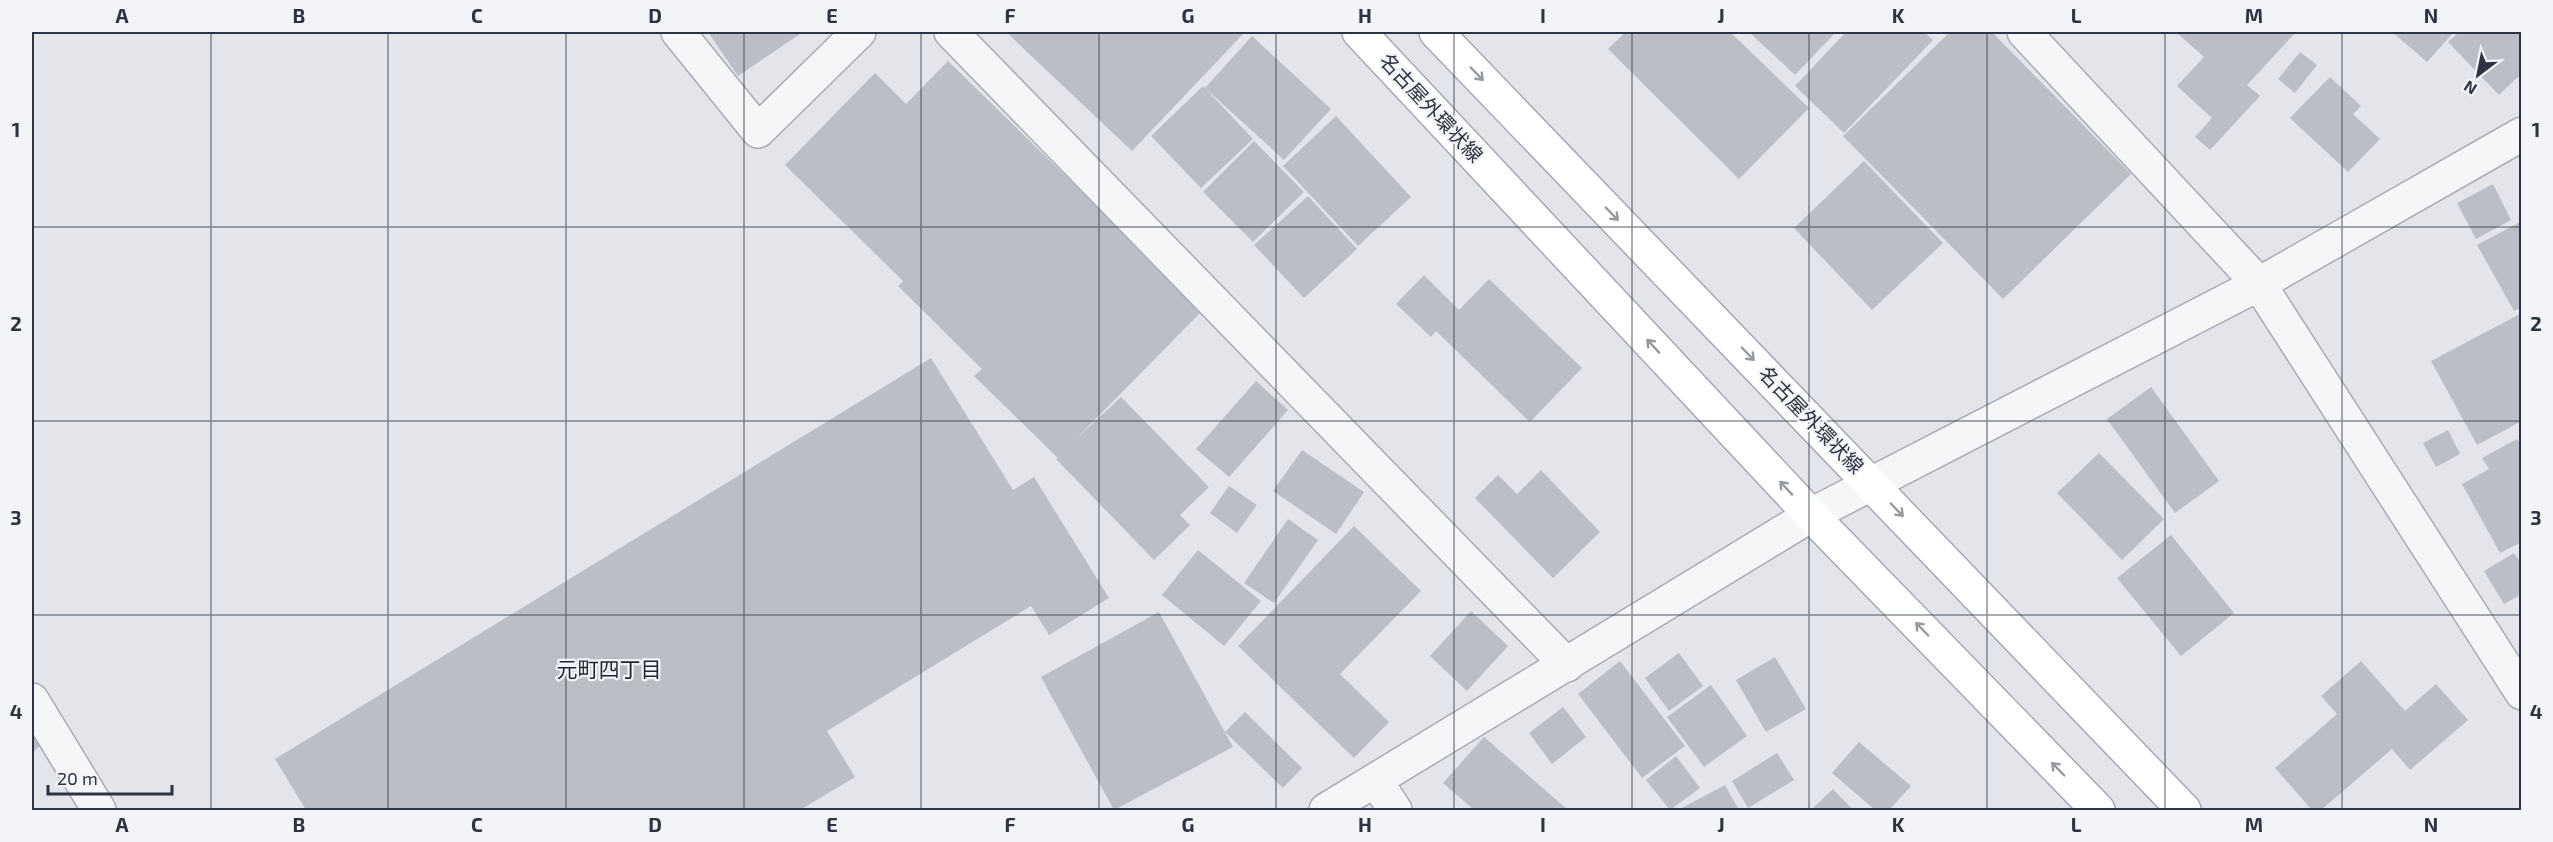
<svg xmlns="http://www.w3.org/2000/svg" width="2553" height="842" font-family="'Exo 2','Noto Sans JP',sans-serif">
<rect width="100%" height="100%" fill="#e3e5ea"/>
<path fill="#bbbec6" d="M 708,32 L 803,32 L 738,76 Z
M 1006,32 L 1245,32 L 1132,151 Z
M 1626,32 L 1730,32 L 1809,108 L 1739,179 L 1608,49 Z
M 1749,32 L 1836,32 L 1795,75 Z
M 1846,32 L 1924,32 L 1933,40 L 1844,133 L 1795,86 Z
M 1950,32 L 1992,32 L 2131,174 L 2003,299 L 1843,136 Z
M 2176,32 L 2296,32 L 2247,85 L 2260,96 L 2210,150 L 2195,137 L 2212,118 L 2177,86 L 2204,57 Z
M 2392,32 L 2454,32 L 2427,62 Z
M 2459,32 L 2522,32 L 2522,73 L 2499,95 L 2448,42 Z
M 1252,36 L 1331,109 L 1284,160 L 1205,88 Z
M 2300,52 L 2317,65 L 2295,93 L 2278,79 Z
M 948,61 L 1203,310 L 1075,440 L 1121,397 L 1209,487 L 1180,515 L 1190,525 L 1154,560 L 1056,459 L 1058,458 L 974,376 L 982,369 L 898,286 L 903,281 L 785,165 L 875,73 L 906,104 Z
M 2330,77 L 2361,106 L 2353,114 L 2380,139 L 2348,172 L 2290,118 Z
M 1203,86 L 1253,139 L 1201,188 L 1151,136 Z
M 1336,116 L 1411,197 L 1358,246 L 1283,166 Z
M 1254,141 L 1304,192 L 1253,242 L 1203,192 Z
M 1864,161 L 1943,243 L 1872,310 L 1794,228 Z
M 2493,184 L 2511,220 L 2476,239 L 2457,203 Z
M 1308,196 L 1357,249 L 1304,298 L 1254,245 Z
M 2522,221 L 2522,307 L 2514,311 L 2477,245 Z
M 1424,275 L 1459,310 L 1489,279 L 1582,368 L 1530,422 L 1436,331 L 1431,337 L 1396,304 Z
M 2522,313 L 2522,421 L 2477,445 L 2431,361 Z
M 931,358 L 1013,490 L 1034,477 L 1109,598 L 1049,635 L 1031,606 L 827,731 L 855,777 L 800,810 L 306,810 L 275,759 Z
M 1256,381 L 1288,410 L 1229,477 L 1196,449 Z
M 2151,387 L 2219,481 L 2175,513 L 2107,419 Z
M 2448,430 L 2460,454 L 2436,467 L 2423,443 Z
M 2517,439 L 2522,447 L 2522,542 L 2500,553 L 2462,484 L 2489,469 L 2482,458 Z
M 1302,450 L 1364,492 L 1336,534 L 1273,491 Z
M 2099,453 L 2164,519 L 2122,560 L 2057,493 Z
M 1541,470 L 1600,532 L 1553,578 L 1475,498 L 1498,475 L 1517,494 Z
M 1229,486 L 1257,505 L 1237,533 L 1210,513 Z
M 1288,519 L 1318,540 L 1274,603 L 1244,583 Z
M 1354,526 L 1421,591 L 1340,674 L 1389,722 L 1354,758 L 1238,646 Z
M 2171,535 L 2234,613 L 2181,656 L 2117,578 Z
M 1198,550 L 1261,601 L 1224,646 L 1162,595 Z
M 2514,553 L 2522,565 L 2522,594 L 2504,604 L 2484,571 Z
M 1471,611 L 1508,646 L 1467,691 L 1430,656 Z
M 1159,612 L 1233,747 L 1114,810 L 1041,677 Z
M 1679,653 L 1703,686 L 1669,711 L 1645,678 Z
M 1775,657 L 1806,709 L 1766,732 L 1736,680 Z
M 1620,661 L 1685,746 L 1642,778 L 1578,694 Z
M 2361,661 L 2405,711 L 2436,684 L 2468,720 L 2410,770 L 2392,749 L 2321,810 L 2312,810 L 2275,768 L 2337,714 L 2321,696 Z
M 1711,685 L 1747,736 L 1704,767 L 1667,717 Z
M 1563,707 L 1586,737 L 1552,764 L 1529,733 Z
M 1245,712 L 1302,768 L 1283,788 L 1225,732 Z
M 32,731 L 42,744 L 32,753 Z
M 1484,737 L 1568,810 L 1474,810 L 1443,783 Z
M 1859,742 L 1911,786 L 1889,810 L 1875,810 L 1832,773 Z
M 1777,753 L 1794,780 L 1748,808 L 1732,781 Z
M 1676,756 L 1700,788 L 1670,810 L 1646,780 Z
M 1725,785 L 1739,810 L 1678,810 Z
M 1833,789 L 1853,810 L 1811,810 Z"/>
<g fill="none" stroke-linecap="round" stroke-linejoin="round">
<defs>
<path id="minor" d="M 678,32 L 758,131 L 859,32
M 951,32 L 1567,665
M 2024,32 L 2259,284 L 2522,693
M 32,700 L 99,810
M 1376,781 L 1395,810
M 1326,810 L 1811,515 L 2259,284 L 2522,134"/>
<path id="major" d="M 1359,32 L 1811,515 L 2098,810
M 1436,32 L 2184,810"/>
</defs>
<use href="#minor" stroke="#a9acb4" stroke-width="36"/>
<use href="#major" stroke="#a4a9b4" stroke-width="36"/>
<use href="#minor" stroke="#f5f6f8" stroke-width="33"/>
<use href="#major" stroke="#fff" stroke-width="33"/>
</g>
<defs><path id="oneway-shaft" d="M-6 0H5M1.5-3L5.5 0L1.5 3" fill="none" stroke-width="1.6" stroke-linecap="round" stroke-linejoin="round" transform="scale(1.5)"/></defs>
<g stroke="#9699a0">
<use href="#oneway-shaft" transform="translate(1477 74) rotate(46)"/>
<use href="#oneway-shaft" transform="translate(1612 214) rotate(46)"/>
<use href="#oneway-shaft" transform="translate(1653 346) rotate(-133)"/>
<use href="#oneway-shaft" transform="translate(1748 354) rotate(46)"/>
<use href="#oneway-shaft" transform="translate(1786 488) rotate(-133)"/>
<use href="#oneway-shaft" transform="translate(1897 510) rotate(46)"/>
<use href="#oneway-shaft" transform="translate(1922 629) rotate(-134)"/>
<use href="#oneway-shaft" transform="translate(2058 769) rotate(-134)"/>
</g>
<path fill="none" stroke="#2d3340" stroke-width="1.5" stroke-opacity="0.55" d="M 211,32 L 211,810M 388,32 L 388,810M 566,32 L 566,810M 744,32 L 744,810M 921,32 L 921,810M 1099,32 L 1099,810M 1276,32 L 1276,810M 1454,32 L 1454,810M 1632,32 L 1632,810M 1809,32 L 1809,810M 1987,32 L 1987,810M 2165,32 L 2165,810M 2342,32 L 2342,810M 32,227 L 2522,227M 32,421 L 2522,421M 32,615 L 2522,615"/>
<g text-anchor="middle" stroke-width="4.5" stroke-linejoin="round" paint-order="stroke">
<g font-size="20" fill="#2d3340" stroke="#f3f4f7">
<text transform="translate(1431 108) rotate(47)" y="7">名古屋外環状線</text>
<text transform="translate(1811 420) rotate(46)" y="7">名古屋外環状線</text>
</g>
<g font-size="21" fill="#1f2431" stroke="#f3f4f7">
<text x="609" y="677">元町四丁目</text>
</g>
</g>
<rect width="2553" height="842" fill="none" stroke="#f3f4f7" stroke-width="66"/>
<g transform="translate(2478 75) rotate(212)" stroke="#f3f4f7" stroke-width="4.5" paint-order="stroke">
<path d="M0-4.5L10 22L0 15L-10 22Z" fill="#2d3340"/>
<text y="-9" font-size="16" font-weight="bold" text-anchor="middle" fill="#2d3340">N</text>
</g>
<path d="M48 785v9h124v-9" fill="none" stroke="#2d3340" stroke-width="3"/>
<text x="57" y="785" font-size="18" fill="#2d3340" stroke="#f3f4f7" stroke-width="4.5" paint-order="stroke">20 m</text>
<rect x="33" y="33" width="2487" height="776" fill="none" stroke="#2d3340" stroke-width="2"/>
<g font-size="20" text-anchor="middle" font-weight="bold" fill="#2d3340">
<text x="122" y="23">A</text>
<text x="299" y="23">B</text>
<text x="477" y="23">C</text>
<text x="655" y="23">D</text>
<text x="832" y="23">E</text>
<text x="1010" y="23">F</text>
<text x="1188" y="23">G</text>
<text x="1365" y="23">H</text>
<text x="1543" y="23">I</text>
<text x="1721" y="23">J</text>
<text x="1898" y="23">K</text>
<text x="2076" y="23">L</text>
<text x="2254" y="23">M</text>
<text x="2431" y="23">N</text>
<text x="16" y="137">1</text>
<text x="2536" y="137">1</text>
<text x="16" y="331">2</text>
<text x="2536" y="331">2</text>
<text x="16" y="525">3</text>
<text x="2536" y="525">3</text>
<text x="16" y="719">4</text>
<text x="2536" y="719">4</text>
<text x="122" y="832">A</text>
<text x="299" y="832">B</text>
<text x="477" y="832">C</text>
<text x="655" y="832">D</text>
<text x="832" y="832">E</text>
<text x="1010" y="832">F</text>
<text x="1188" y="832">G</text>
<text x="1365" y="832">H</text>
<text x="1543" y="832">I</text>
<text x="1721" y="832">J</text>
<text x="1898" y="832">K</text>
<text x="2076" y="832">L</text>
<text x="2254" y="832">M</text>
<text x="2431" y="832">N</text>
</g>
</svg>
